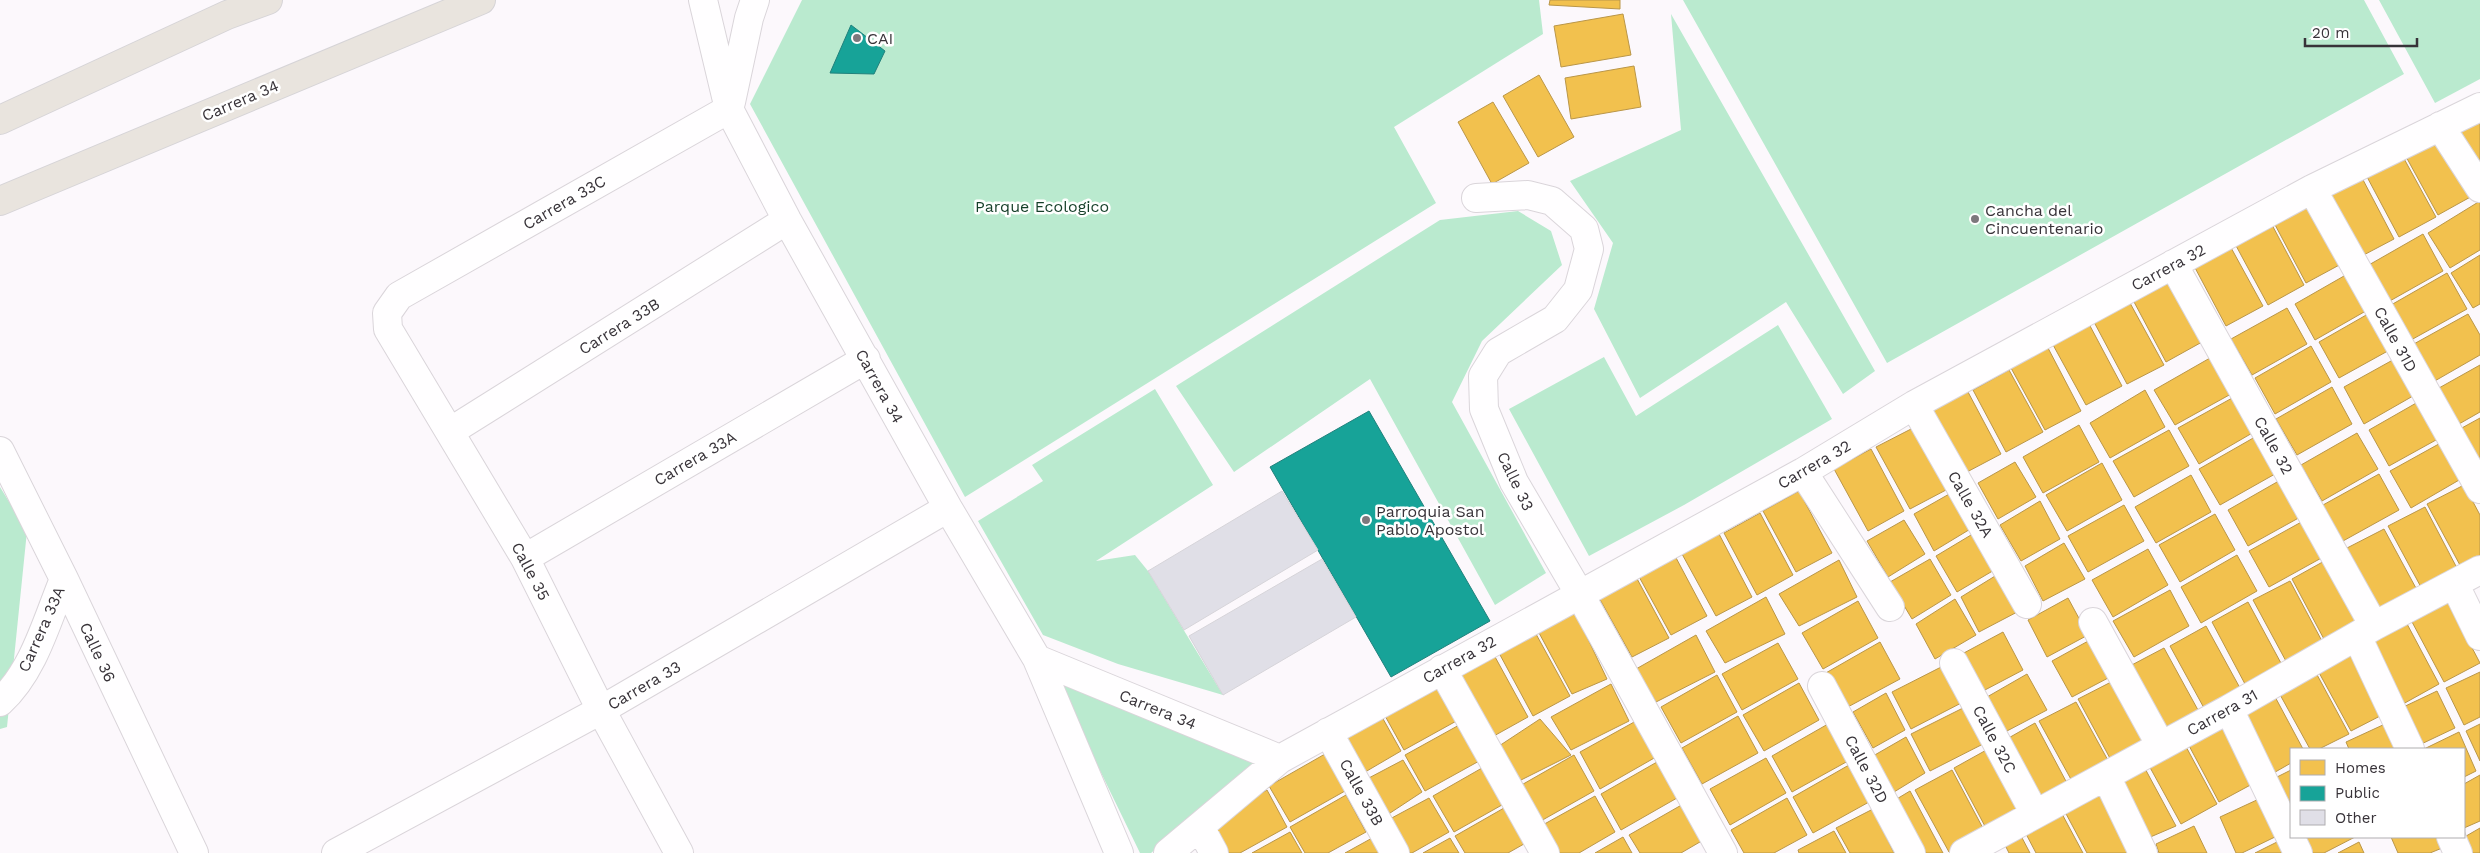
<svg xmlns="http://www.w3.org/2000/svg" width="2480" height="853" font-family="'Work Sans',sans-serif">
<rect width="100%" height="100%" fill="#fcf8fc"/>
<path fill="#baeacf" d="M 802,0 L 1539,0 L 1543,34 L 1394,127 L 1436,203 L 965,497 L 750,104 Z
M 1683,0 L 2364,0 L 2404,74 L 1887,363 Z
M 2379,0 L 2480,0 L 2480,79 L 2435,103 Z
M 1671,14 L 1875,371 L 1843,394 L 1786,302 L 1640,398 L 1594,309 L 1613,243 L 1570,181 L 1681,130 Z
M 1518,211 L 1551,231 L 1562,265 L 1482,341 L 1452,402 L 1546,573 L 1495,605 L 1370,379 L 1234,472 L 1176,386 L 1440,220 Z
M 1778,325 L 1832,419 L 1684,505 L 1589,556 L 1509,409 L 1604,357 L 1636,416 Z
M 1155,389 L 1213,485 L 1096,561 L 1135,555 L 1148,571 L 1223,695 L 1118,664 L 1043,635 L 978,521 L 1043,481 L 1032,465 Z
M 0,487 L 27,531 L 7,727 L 0,729 Z
M 1056,680 L 1258,765 L 1151,853 L 1140,853 Z"/>
<path fill="#f2c14e" stroke="#ba9648" d="M 1550,0 L 1620,0 L 1620,9 L 1549,5 Z
M 1623,14 L 1631,55 L 1561,67 L 1554,26 Z
M 1634,66 L 1641,107 L 1571,119 L 1565,78 Z
M 1539,75 L 1574,137 L 1538,157 L 1503,96 Z
M 1493,102 L 1529,163 L 1492,184 L 1458,122 Z
M 2480,120 L 2480,170 L 2456,132 Z
M 2436,136 L 2474,195 L 2438,215 L 2404,153 Z
M 2402,155 L 2436,217 L 2399,237 L 2366,175 Z
M 2361,176 L 2394,239 L 2358,258 L 2324,196 Z
M 2310,201 L 2343,263 L 2306,283 L 2273,221 Z
M 2480,201 L 2480,250 L 2450,268 L 2428,233 Z
M 2271,223 L 2304,285 L 2268,305 L 2234,242 Z
M 2423,234 L 2443,271 L 2388,302 L 2367,266 Z
M 2229,244 L 2263,306 L 2226,326 L 2193,264 Z
M 2480,255 L 2480,304 L 2473,308 L 2451,273 Z
M 2351,272 L 2371,308 L 2315,340 L 2295,304 Z
M 2447,273 L 2467,309 L 2411,340 L 2391,305 Z
M 2169,281 L 2202,342 L 2166,362 L 2133,300 Z
M 2130,303 L 2164,365 L 2127,384 L 2094,322 Z
M 2287,308 L 2307,344 L 2252,375 L 2231,339 Z
M 2375,310 L 2395,347 L 2339,378 L 2319,342 Z
M 2468,314 L 2480,335 L 2480,355 L 2433,382 L 2412,345 Z
M 2089,324 L 2122,386 L 2086,405 L 2052,343 Z
M 2311,346 L 2331,382 L 2275,414 L 2255,378 Z
M 2048,348 L 2081,411 L 2045,430 L 2011,368 Z
M 2400,356 L 2420,392 L 2364,424 L 2344,387 Z
M 2210,358 L 2231,394 L 2175,425 L 2154,390 Z
M 2480,365 L 2480,412 L 2459,424 L 2439,388 Z
M 2009,370 L 2043,432 L 2006,452 L 1973,390 Z
M 2332,387 L 2352,424 L 2297,455 L 2276,419 Z
M 2145,390 L 2165,427 L 2110,458 L 2090,423 Z
M 1968,392 L 2001,454 L 1965,473 L 1931,411 Z
M 2234,397 L 2254,432 L 2199,464 L 2178,428 Z
M 2425,398 L 2445,435 L 2389,466 L 2369,430 Z
M 2480,418 L 2480,463 L 2460,429 Z
M 2079,425 L 2099,462 L 2043,493 L 2023,457 Z
M 1913,428 L 1946,490 L 1910,509 L 1876,447 Z
M 2169,430 L 2189,466 L 2134,497 L 2113,461 Z
M 2357,433 L 2378,469 L 2322,501 L 2301,465 Z
M 2255,437 L 2275,474 L 2220,505 L 2199,469 Z
M 2446,440 L 2466,476 L 2411,508 L 2390,471 Z
M 1871,449 L 1904,511 L 1868,531 L 1834,469 Z
M 2015,462 L 2036,497 L 1998,519 L 1978,483 Z
M 2102,463 L 2122,500 L 2067,531 L 2046,495 Z
M 2379,474 L 2399,510 L 2343,541 L 2323,505 Z
M 2191,475 L 2211,512 L 2156,543 L 2135,507 Z
M 2284,478 L 2304,515 L 2248,546 L 2228,510 Z
M 2464,485 L 2480,515 L 2480,556 L 2461,567 L 2427,504 Z
M 1799,491 L 1832,553 L 1796,572 L 1763,511 Z
M 1951,493 L 1972,528 L 1934,551 L 1914,514 Z
M 2040,501 L 2060,539 L 2021,561 L 2000,525 Z
M 2124,505 L 2144,541 L 2088,572 L 2068,536 Z
M 2425,507 L 2458,570 L 2422,589 L 2388,526 Z
M 1760,513 L 1793,575 L 1757,595 L 1724,533 Z
M 2215,514 L 2235,550 L 2180,582 L 2159,545 Z
M 1904,520 L 1925,554 L 1888,577 L 1867,541 Z
M 2305,520 L 2325,556 L 2269,587 L 2249,551 Z
M 2384,529 L 2417,590 L 2381,610 L 2347,548 Z
M 1976,532 L 1996,569 L 1957,592 L 1936,556 Z
M 1719,534 L 1752,597 L 1716,616 L 1682,554 Z
M 2064,543 L 2085,579 L 2043,601 L 2025,566 Z
M 2148,549 L 2168,585 L 2113,617 L 2092,580 Z
M 1674,554 L 1707,616 L 1671,635 L 1637,573 Z
M 2237,555 L 2257,591 L 2201,623 L 2181,587 Z
M 1930,559 L 1951,595 L 1912,619 L 1890,582 Z
M 2328,559 L 2362,621 L 2325,641 L 2292,579 Z
M 1839,560 L 1857,597 L 1799,626 L 1779,594 Z
M 2000,573 L 2021,610 L 1979,632 L 1961,597 Z
M 1635,575 L 1669,638 L 1632,657 L 1598,596 Z
M 2290,581 L 2323,643 L 2287,663 L 2253,600 Z
M 2170,590 L 2189,626 L 2134,657 L 2113,621 Z
M 1766,597 L 1785,634 L 1725,663 L 1706,631 Z
M 2068,598 L 2088,635 L 2047,657 L 2028,620 Z
M 1955,599 L 1976,635 L 1935,659 L 1916,624 Z
M 2447,600 L 2480,663 L 2444,682 L 2411,620 Z
M 1858,601 L 1878,638 L 1823,669 L 1802,633 Z
M 2248,602 L 2282,665 L 2245,684 L 2212,622 Z
M 1575,612 L 1607,679 L 1572,694 L 1538,631 Z
M 2406,622 L 2439,684 L 2403,704 L 2369,641 Z
M 2206,626 L 2240,688 L 2204,708 L 2170,646 Z
M 2003,632 L 2023,670 L 1983,691 L 1962,654 Z
M 1536,634 L 1570,696 L 1533,716 L 1499,653 Z
M 1696,635 L 1715,672 L 1656,702 L 1636,669 Z
M 2090,640 L 2110,677 L 2072,697 L 2052,661 Z
M 1880,642 L 1900,679 L 1844,709 L 1824,674 Z
M 1778,643 L 1798,679 L 1742,710 L 1722,674 Z
M 2164,648 L 2198,710 L 2162,729 L 2128,667 Z
M 2353,649 L 2384,714 L 2351,731 L 2317,669 Z
M 1494,655 L 1528,717 L 1492,737 L 1458,675 Z
M 1949,663 L 1967,700 L 1911,729 L 1892,692 Z
M 2315,671 L 2349,734 L 2319,749 L 2310,749 L 2278,691 Z
M 2480,672 L 2480,717 L 2464,725 L 2446,688 Z
M 2027,674 L 2047,710 L 2005,732 L 1987,697 Z
M 1717,675 L 1737,712 L 1681,743 L 1661,707 Z
M 2115,680 L 2148,742 L 2112,762 L 2078,699 Z
M 1440,682 L 1460,719 L 1404,750 L 1384,714 Z
M 1799,683 L 1819,720 L 1764,751 L 1743,715 Z
M 1611,684 L 1629,721 L 1571,750 L 1551,717 Z
M 2437,691 L 2455,728 L 2415,747 L 2397,710 Z
M 1886,693 L 1905,730 L 1873,748 L 1853,712 Z
M 2273,693 L 2303,749 L 2291,749 L 2291,763 L 2270,775 L 2239,712 Z
M 2076,702 L 2110,764 L 2073,783 L 2039,721 Z
M 1969,705 L 1987,742 L 1930,771 L 1911,734 Z
M 1738,716 L 1758,753 L 1702,784 L 1682,748 Z
M 1382,717 L 1401,751 L 1360,775 L 1340,739 Z
M 1540,719 L 1571,755 L 1513,784 L 1499,746 Z
M 2222,720 L 2256,782 L 2219,802 L 2186,740 Z
M 1636,721 L 1656,757 L 1600,789 L 1580,752 Z
M 2035,723 L 2068,785 L 2039,802 L 2005,740 Z
M 1461,724 L 1481,760 L 1425,791 L 1405,755 Z
M 1828,724 L 1848,761 L 1792,792 L 1772,756 Z
M 2385,724 L 2397,749 L 2349,749 L 2346,742 Z
M 2480,724 L 2480,761 L 2466,731 Z
M 2459,732 L 2476,771 L 2464,777 L 2464,749 L 2424,749 Z
M 1906,737 L 1925,773 L 1894,792 L 1873,756 Z
M 2184,743 L 2217,804 L 2181,824 L 2147,762 Z
M 1990,748 L 2024,810 L 1987,830 L 1954,768 Z
M 1325,754 L 1345,791 L 1290,822 L 1269,786 Z
M 1574,755 L 1594,791 L 1539,822 L 1518,787 Z
M 1766,758 L 1786,793 L 1730,825 L 1710,789 Z
M 1403,760 L 1422,792 L 1384,817 L 1365,780 Z
M 1657,762 L 1677,798 L 1621,830 L 1601,794 Z
M 2142,763 L 2176,826 L 2148,838 L 2117,779 Z
M 1489,764 L 1509,801 L 1454,832 L 1433,796 Z
M 1849,765 L 1869,802 L 1813,833 L 1793,797 Z
M 1952,770 L 1985,832 L 1949,852 L 1915,790 Z
M 2291,770 L 2291,809 L 2277,777 Z
M 2480,775 L 2480,821 L 2464,828 L 2464,784 Z
M 1267,790 L 1287,827 L 1240,853 L 1222,853 L 1206,825 Z
M 2100,790 L 2132,853 L 2087,853 L 2064,810 Z
M 1910,791 L 1943,853 L 1923,853 L 1895,800 Z
M 1346,795 L 1366,832 L 1328,853 L 1305,853 L 1290,827 Z
M 1595,796 L 1615,832 L 1579,853 L 1554,853 L 1539,827 Z
M 1429,798 L 1449,832 L 1412,853 L 1406,853 L 1388,820 Z
M 1787,798 L 1807,835 L 1774,853 L 1744,853 L 1731,830 Z
M 2259,799 L 2277,836 L 2242,853 L 2236,853 L 2220,817 Z
M 1685,803 L 1705,839 L 1681,853 L 1640,853 L 1629,835 Z
M 1511,804 L 1531,840 L 1508,853 L 1465,853 L 1455,836 Z
M 1873,809 L 1894,853 L 1850,853 L 1836,828 Z
M 2061,812 L 2083,853 L 2036,853 L 2025,832 Z
M 2194,826 L 2207,853 L 2159,853 L 2156,844 Z
M 2480,828 L 2480,853 L 2469,853 L 2461,839 Z
M 1834,831 L 1846,853 L 1799,853 L 1798,850 Z
M 1290,832 L 1302,853 L 1252,853 Z
M 2020,834 L 2030,853 L 2009,853 L 2004,843 Z
M 1374,837 L 1383,853 L 1345,853 Z
M 1623,837 L 1632,853 L 1595,853 Z
M 2304,837 L 2355,837 L 2324,853 L 2312,853 Z
M 2391,837 L 2442,837 L 2447,846 L 2430,853 L 2398,853 Z
M 1450,838 L 1459,853 L 1423,853 Z
M 2281,840 L 2287,853 L 2255,853 Z
M 2359,842 L 2364,853 L 2338,853 Z"/>
<path fill="#17a398" stroke="#21817c" d="M 851,25 L 885,51 L 874,74 L 830,73 Z
M 1369,411 L 1490,621 L 1391,677 L 1270,467 Z"/>
<path fill="#e0dfe7" stroke="#d6d4d9" d="M 1282,491 L 1318,550 L 1184,630 L 1148,571 Z
M 1322,559 L 1356,617 L 1223,695 L 1189,636 Z"/>
<g fill="none" stroke-linecap="round" stroke-linejoin="round">
<defs>
<path id="minor" d="M 703,0 L 729,109 L 787,220 L 948,508 L 1037,659 L 1280,759
M 731,102 L 749,18 L 755,0
M 2440,126 L 2480,188
M 2312,189 L 2480,489
M 1476,198 L 1528,195 L 1552,201 L 1584,229 L 1589,249 L 1578,290 L 1555,319 L 1498,352 L 1483,376 L 1484,409 L 1514,482 L 1579,593 L 1723,853
M 2173,264 L 2374,626
M 1914,405 L 2027,604
M 451,431 L 787,220
M 0,451 L 64,579 L 194,853
M 1803,472 L 1890,607
M 525,558 L 866,359
M 2455,585 L 2480,636
M 2093,622 L 2161,746
M 2357,636 L 2410,749
M 1037,659 L 1119,853
M 1954,663 L 2035,814
M 1442,669 L 1545,853
M 1822,686 L 1911,853
M 0,702 C 34,671 47,620 64,579
M 2229,709 L 2298,853
M 1328,732 L 1395,853
M 2106,776 L 2143,853
M 1200,827 L 1214,853
M 2451,837 L 2458,853
M 336,853 L 601,710 L 948,508
M 679,853 L 601,710 L 525,558 L 388,329 L 387,313 L 399,296 L 729,109
M 1168,853 L 1280,759 L 1803,472 L 1914,405 L 2312,189 L 2480,107
M 1964,853 L 2229,709 L 2374,626 L 2480,570"/>
<path id="major" d="M 0,120 L 227,15 L 268,0
M 0,201 L 481,0"/>
</defs>
<use href="#minor" stroke="#dad5da" stroke-width="30"/>
<use href="#major" stroke="#d6d4d7" stroke-width="30"/>
<use href="#minor" stroke="#fffeff" stroke-width="28"/>
<use href="#major" stroke="#e9e4de" stroke-width="28"/>
</g>
<g fill="#7d787d" stroke="#fff" stroke-width="2">
<circle cx="857" cy="38" r="5"/>
<circle cx="1975" cy="219" r="5"/>
<circle cx="1366" cy="520" r="5"/>
</g>
<g text-anchor="middle" stroke-width="5" stroke-linejoin="round" paint-order="stroke">
<g font-size="16" fill="#383339" stroke="#fff" text-anchor="start">
<text x="867" y="44">CAI</text>
<text x="1985" y="216">Cancha del<tspan x="1985" dy="18">Cincuentenario</tspan></text>
<text x="1376" y="517">Parroquia San<tspan x="1376" dy="18">Pablo Apostol</tspan></text>
</g>
<g font-size="16" fill="#383339" stroke="#fff">
<text transform="translate(240 100) rotate(-23)" y="6">Carrera 34</text>
<text transform="translate(564 202) rotate(-30)" y="6">Carrera 33C</text>
<text transform="translate(2168 267) rotate(-28)" y="6">Carrera 32</text>
<text transform="translate(619 326) rotate(-32)" y="6">Carrera 33B</text>
<text transform="translate(2396 339) rotate(61)" y="6">Calle 31D</text>
<text transform="translate(880 386) rotate(61)" y="6">Carrera 34</text>
<text transform="translate(2274 445) rotate(61)" y="6">Calle 32</text>
<text transform="translate(695 458) rotate(-30)" y="6">Carrera 33A</text>
<text transform="translate(1814 464) rotate(-30)" y="6">Carrera 32</text>
<text transform="translate(1516 481) rotate(64)" y="6">Calle 33</text>
<text transform="translate(1971 504) rotate(60)" y="6">Calle 32A</text>
<text transform="translate(531 571) rotate(62)" y="6">Calle 35</text>
<text transform="translate(41 629) rotate(-66)" y="6">Carrera 33A</text>
<text transform="translate(98 652) rotate(65)" y="6">Calle 36</text>
<text transform="translate(1459 659) rotate(-29)" y="6">Carrera 32</text>
<text transform="translate(644 685) rotate(-30)" y="6">Carrera 33</text>
<text transform="translate(1158 709) rotate(22)" y="6">Carrera 34</text>
<text transform="translate(2222 712) rotate(-29)" y="6">Carrera 31</text>
<text transform="translate(1995 739) rotate(62)" y="6">Calle 32C</text>
<text transform="translate(1867 769) rotate(62)" y="6">Calle 32D</text>
<text transform="translate(1362 792) rotate(61)" y="6">Calle 33B</text>
</g>
<g font-size="16" fill="#153f29" stroke="#fff">
<text x="1042" y="212">Parque Ecologico</text>
</g>
</g>
<rect x="2290" y="748" width="175" height="90" fill="#ffffff" stroke="#afadb0"/>
<rect x="2300" y="760" width="25" height="15" fill="#f2c14e" stroke="#afadb0"/>
<text x="2335" y="773" font-size="15" fill="#383339">Homes</text>
<rect x="2300" y="786" width="25" height="15" fill="#17a398" stroke="#afadb0"/>
<text x="2335" y="798" font-size="15" fill="#383339">Public</text>
<rect x="2300" y="810" width="25" height="15" fill="#e0dfe7" stroke="#afadb0"/>
<text x="2335" y="823" font-size="15" fill="#383339">Other</text>
<path d="M2305 38v8h112v-8" fill="none" stroke="#383339" stroke-width="2.5"/>
<text x="2312" y="38" font-size="15" fill="#383339" stroke="#ffffff" stroke-width="4" paint-order="stroke">20 m</text>
</svg>
